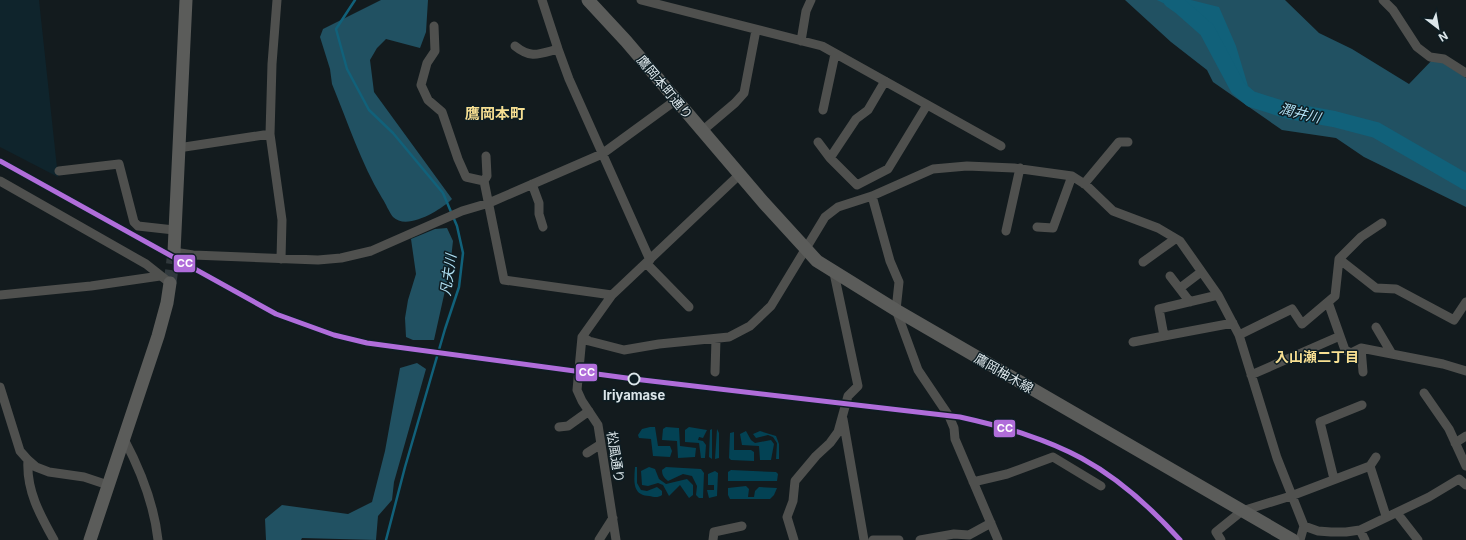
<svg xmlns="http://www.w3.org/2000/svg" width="1466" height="540" font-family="Inter,'Noto Sans JP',sans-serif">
<rect width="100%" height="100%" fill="#131b1e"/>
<path fill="#0f242c" d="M 0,0 L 39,0 L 58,177 L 0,147 Z"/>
<path fill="#034254" d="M 650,427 L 655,427 L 658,446 L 670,446 L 672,451 L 670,457 L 653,456 L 651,439 L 639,438 L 638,435 L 642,429 Z
M 666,427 L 679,428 L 680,446 L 696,448 L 695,457 L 678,458 L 677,441 L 662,440 L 663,429 Z
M 689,427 L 707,430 L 703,438 L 699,437 L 698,440 L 703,441 L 706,445 L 705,458 L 701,458 L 699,443 L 685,442 L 685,430 Z
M 712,429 L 712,459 L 709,457 L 710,430 Z
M 717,429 L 719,433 L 719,458 L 715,459 Z
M 746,431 L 751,440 L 755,443 L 771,440 L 774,444 L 771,460 L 760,460 L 759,446 L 742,445 L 740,434 Z
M 760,431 L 776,436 L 779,444 L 779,459 L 776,459 L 777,443 L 773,437 L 768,435 L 756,438 L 753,434 Z
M 734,432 L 734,450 L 751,450 L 754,452 L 754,461 L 731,460 L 729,458 L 730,433 Z
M 635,467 L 637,467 L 637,483 L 641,490 L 647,491 L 657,487 L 662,491 L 662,495 C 658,498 654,497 649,496 C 632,495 634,481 635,467 Z
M 649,467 L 655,469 L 659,479 L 666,484 L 687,479 L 693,485 L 693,495 L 689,498 L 680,485 L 669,496 L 663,485 L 658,483 L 648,486 L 642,485 L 641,471 Z
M 666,467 L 701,469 L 704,473 L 703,498 L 699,498 L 696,495 L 697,486 L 692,476 L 683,474 L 668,481 C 664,478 662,475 662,470 Z
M 731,470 L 776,472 L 778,474 L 777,481 L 728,481 L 728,472 Z
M 715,471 L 718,473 L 717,496 L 709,498 L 707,490 L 714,490 L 714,485 L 708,485 L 708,474 Z
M 746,486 L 749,489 L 748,497 L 754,497 L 755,491 L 759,487 L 777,488 L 774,495 L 770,499 L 730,499 L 728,495 L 728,488 Z"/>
<path fill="#215162" d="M 381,0 L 428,0 L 426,32 L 420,48 L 386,39 L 377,48 L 370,60 L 374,92 L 452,199 C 441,210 407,231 393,217 C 389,212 386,204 382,198 C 361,163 348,123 332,84 L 330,69 L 320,37 L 323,29 Z
M 1125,0 L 1285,0 L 1319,33 L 1352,49 L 1409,84 L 1435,57 L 1466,78 L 1466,207 L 1364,157 L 1336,138 L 1282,130 L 1213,82 L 1207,70 L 1171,42 Z
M 447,228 L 453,241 L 450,268 L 434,340 L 413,340 L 406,337 L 405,318 L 408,300 L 416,274 L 411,239 L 435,229 Z
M 417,363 L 426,369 L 394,482 L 392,500 L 378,516 L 376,540 L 302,538 L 301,540 L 266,540 L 265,519 L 282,505 L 348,514 L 372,502 L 385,451 L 400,368 Z"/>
<path fill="#11617a" d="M 1157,0 L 1191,0 L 1219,7 L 1236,46 L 1248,86 L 1224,78 L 1208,25 Z"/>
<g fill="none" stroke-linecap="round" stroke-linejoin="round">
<path stroke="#11617a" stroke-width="2.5" d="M 355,0 L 336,29 L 347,69 L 369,110 L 393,133 L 443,193 L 457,226 L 463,253 L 459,287 L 445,329 L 405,467 L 386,540"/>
<path stroke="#11617a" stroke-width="16" d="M 1171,0 L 1181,7 L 1207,30 L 1238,88 L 1251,99 L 1289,111 L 1334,119 L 1376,130 L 1466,182"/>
<path stroke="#31393d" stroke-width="13" stroke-dasharray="13 6" stroke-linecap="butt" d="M 170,283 L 174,252"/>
<path stroke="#4f504e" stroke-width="9" d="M 277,0 L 272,64 L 270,134 L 282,220 L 281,259
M 542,0 L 558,49 L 569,79 L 650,260
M 641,0 L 822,46 L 1001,146
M 1383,0 L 1393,10 L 1417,47 L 1430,57 L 1444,59 L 1466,73
M 434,26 L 435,51 L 427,63 L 421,85 L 428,100 L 442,112 L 458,159 L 466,177 L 484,181
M 801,41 L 806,11 L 811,0
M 515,46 C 531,59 539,54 558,49
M 885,81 L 868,110 L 856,119 L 830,158 L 857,185 L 888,169 L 927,105
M 823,110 L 835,54
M 702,131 L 735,103 L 744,93 L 756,30
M 818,142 L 830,158
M 178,148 L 270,134
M 486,156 L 487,176 L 484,181 L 504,280 L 612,295
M 59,171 L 119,164 L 134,222 L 138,226 L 174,230
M 0,181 L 146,264 L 170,283
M 532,184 L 539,203 L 539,214 L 543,227
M 1084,184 L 1119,142 L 1128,142
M 872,196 L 890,261 L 899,282 L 896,310 L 918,370 L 949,416 L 954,428 L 955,439 L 998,540
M 1382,223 L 1361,237 L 1339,259 L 1376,288 L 1396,289 L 1454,320 L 1466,302
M 1037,227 L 1053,228 L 1072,176
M 1006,231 L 1020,168
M 174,252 L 193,255 L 318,260 L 341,258 L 371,251 L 462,211 L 489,203 L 602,154 L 676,100
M 1143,262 L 1175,239
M 646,263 L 689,307
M 1170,276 L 1190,302
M 1180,288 L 1201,272
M 0,295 L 91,286 L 160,276
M 1328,302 L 1340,336
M 1376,327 L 1392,354
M 1239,335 L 1292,309 L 1302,324 L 1335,296 L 1339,259
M 1164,336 L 1233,323
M 582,337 L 589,341 L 624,350 L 659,344 L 729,337 L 750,326 L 771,306 L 825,217 L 838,207 L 872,196 L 933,169 L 967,166 L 1014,168 L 1072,176 L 1086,185 L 1113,211 L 1158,228 L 1180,241 L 1218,295 L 1239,335 L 1277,458 L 1304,526 L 1300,540
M 1133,342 L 1164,336 L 1159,309 L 1218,295
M 1361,348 L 1363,372
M 715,372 L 716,339
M 1251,375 L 1340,336 L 1345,350 L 1351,353 L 1361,348 L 1443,364 L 1466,371
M 0,387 L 20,451 L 28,460 L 36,467 L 49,472 L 84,477 L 108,485
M 1424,393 L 1449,429 L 1466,466
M 843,419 L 864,540
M 559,427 L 568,426 L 589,411
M 124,439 C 141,471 154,503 158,540
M 1455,443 L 1466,436
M 587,453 L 601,444
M 28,460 C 26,490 40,515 54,540
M 1370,466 L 1386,516
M 1334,479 L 1320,422 L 1362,405
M 973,482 L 1007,474 L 1053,457 L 1101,486
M 1397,513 L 1418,540
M 1304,526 L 1318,531 L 1331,532 L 1346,532 L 1360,530 L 1429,497 L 1459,479 L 1466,485
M 1360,530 L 1365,540
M 599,540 L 613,518
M 616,540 L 598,425 L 582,401 L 577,390 L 582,337 L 612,295 L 739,175
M 713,540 L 714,532 L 742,526
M 794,540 L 787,517 L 793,501 L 795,481 L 816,456 L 830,443 L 838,432 L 848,396 L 858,386 L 834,273
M 873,540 L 899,540
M 920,540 L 954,534 L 969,535 L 991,523
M 1221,540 L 1216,532 L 1242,511 L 1291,496 L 1370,466 L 1376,457"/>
<path stroke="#5b5c5a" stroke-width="13" d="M 588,0 L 626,41 L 764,203 L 817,261 L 896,310 L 1293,540
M 174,252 L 186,0
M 90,540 L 158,336 L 167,303 L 170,283"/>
<defs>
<path id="rail-1" d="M 0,161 L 276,314 L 334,335 L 367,343 L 634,379 L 960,417 C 1059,439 1112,464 1180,540"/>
</defs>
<use href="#rail-1" stroke="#0e1d23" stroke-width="8"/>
<use href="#rail-1" stroke="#b06dda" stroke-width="5"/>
</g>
<circle fill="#0e1d23" stroke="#dce6ea" stroke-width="2" cx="634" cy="379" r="5.5"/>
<g text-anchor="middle" stroke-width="3" stroke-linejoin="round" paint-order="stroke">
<g font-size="13" fill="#dce6ea" stroke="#0e1d23">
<text transform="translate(665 87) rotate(50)" y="5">鷹岡本町通り</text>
<text transform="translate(1004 373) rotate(30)" y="5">鷹岡柚木線</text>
<text transform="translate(616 457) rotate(81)" y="5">松風通り</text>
</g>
<g font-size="13" font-weight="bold" fill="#dce6ea" stroke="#0e1d23">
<text x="634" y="400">Iriyamase</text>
</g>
<g font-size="14" font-style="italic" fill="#b0dff2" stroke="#0e1d23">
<text transform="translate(1300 113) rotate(14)" y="5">潤井川</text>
<text transform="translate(448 275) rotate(-82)" y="5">凡夫川</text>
</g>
<g font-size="14" font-weight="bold" fill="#f7df92" stroke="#0e1d23">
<text x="1317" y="362">入山瀬二丁目</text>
</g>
<g font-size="15" font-weight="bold" fill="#f7df92" stroke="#0e1d23">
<text x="495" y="119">鷹岡本町</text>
</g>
</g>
<g stroke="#0e1d23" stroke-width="1.5">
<rect x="173" y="254" width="23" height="19" rx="4" fill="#b06dda"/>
<rect x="575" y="363" width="23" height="19" rx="4" fill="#b06dda"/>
<rect x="993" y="419" width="23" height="19" rx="4" fill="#b06dda"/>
</g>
<g font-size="11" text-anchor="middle" font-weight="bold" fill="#fff">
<text x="185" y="267">CC</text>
<text x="587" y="376">CC</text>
<text x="1005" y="432">CC</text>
</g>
<g transform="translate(1438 28) rotate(149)" stroke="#0e1d23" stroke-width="3" paint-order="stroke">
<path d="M0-3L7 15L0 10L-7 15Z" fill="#dce6ea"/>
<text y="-6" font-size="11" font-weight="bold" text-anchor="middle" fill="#dce6ea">N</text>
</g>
</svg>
